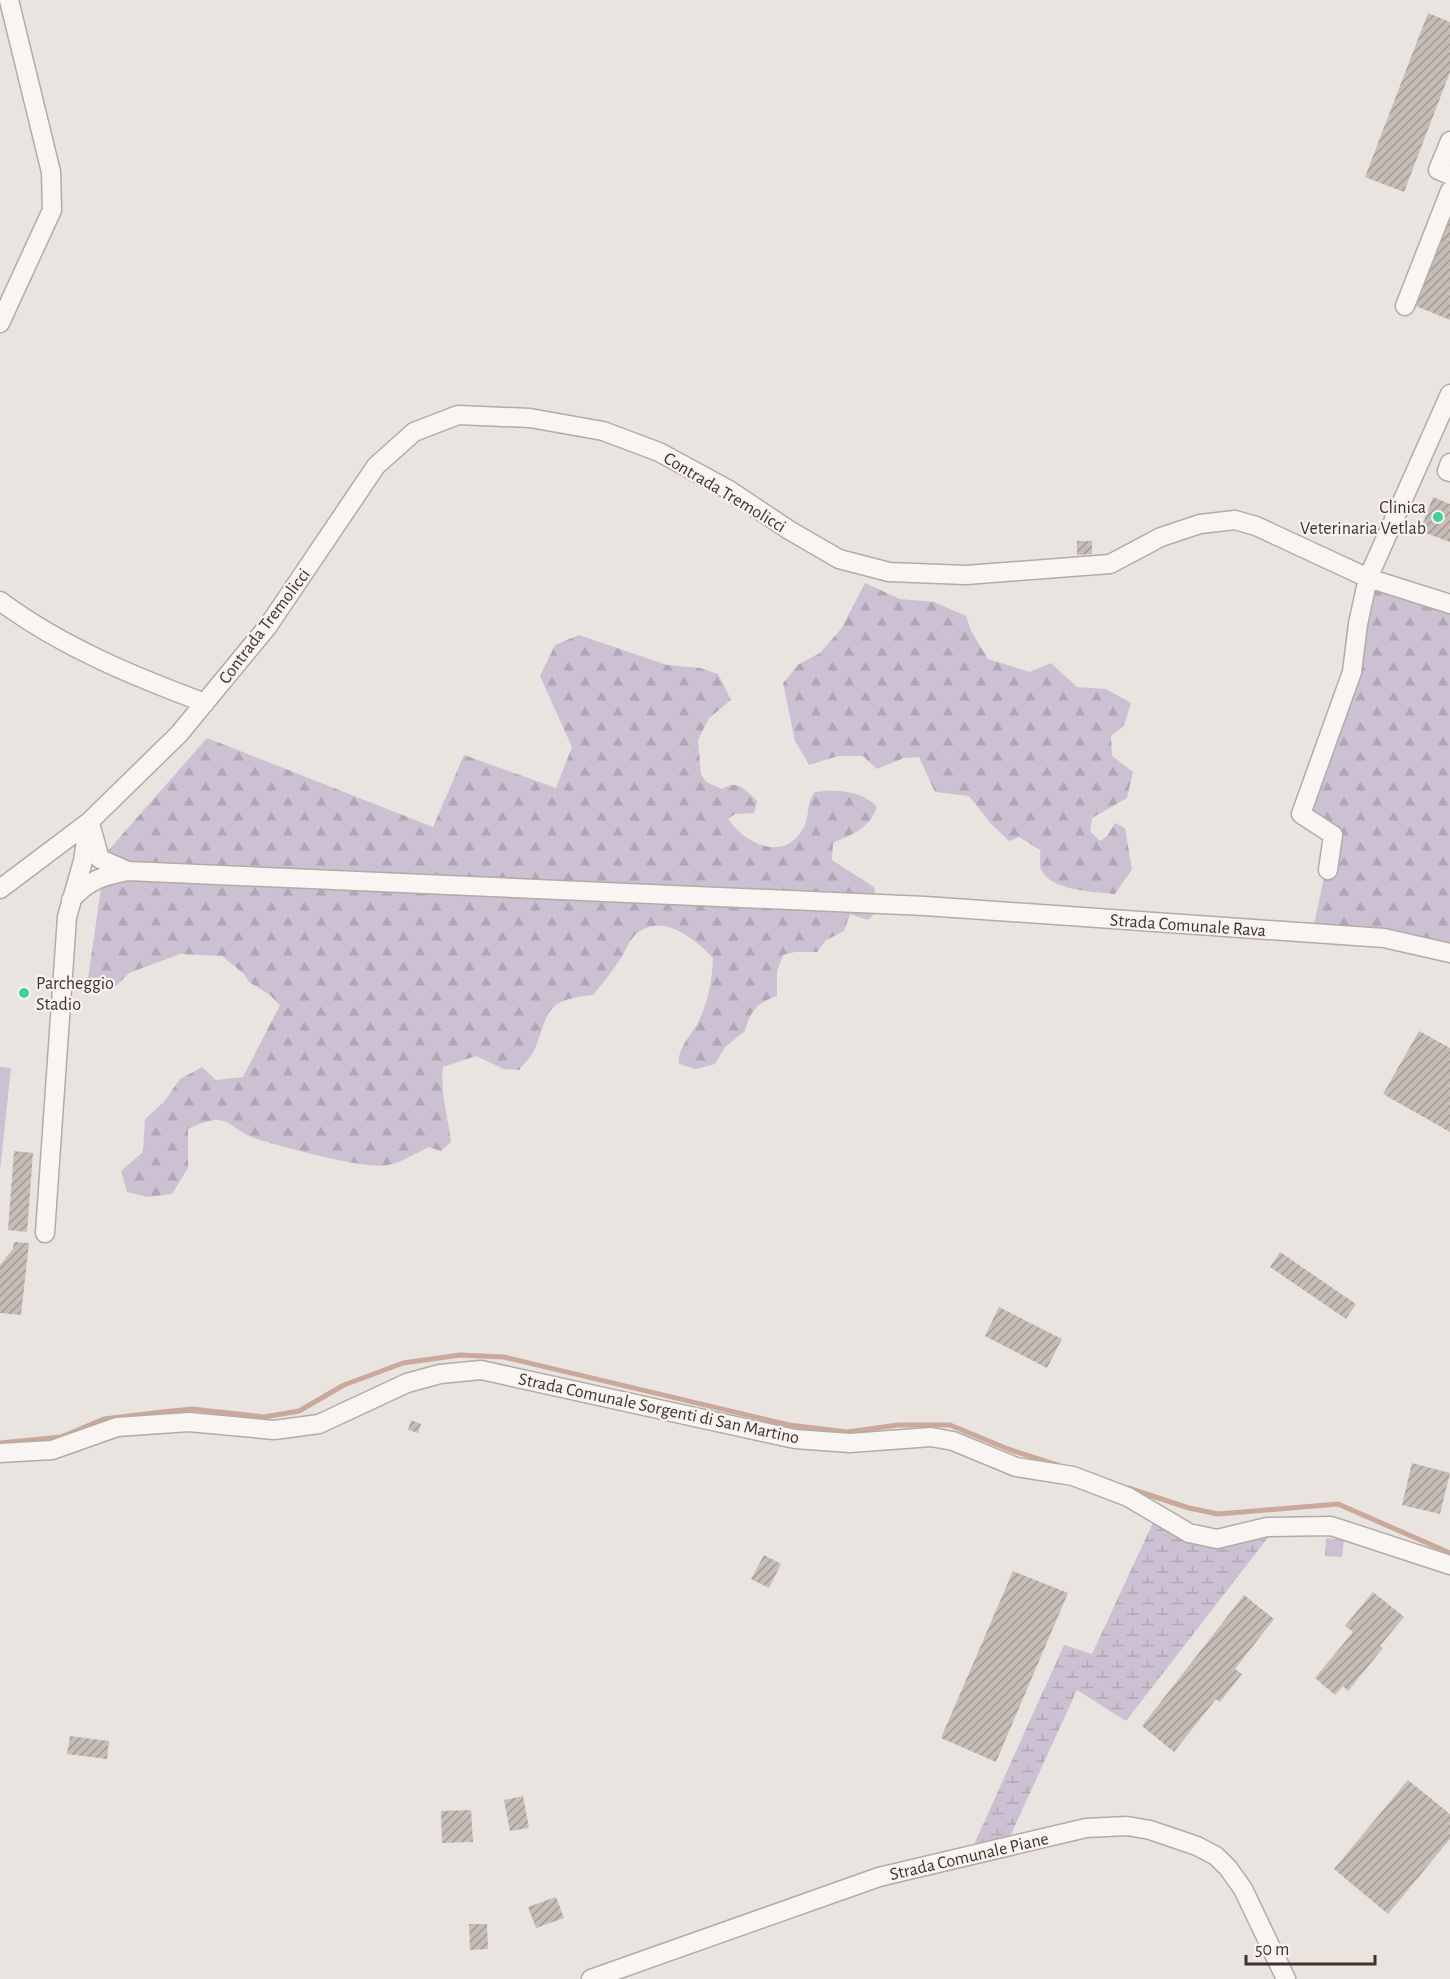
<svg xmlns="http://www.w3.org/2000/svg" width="1450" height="1979" font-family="'Alegreya Sans',sans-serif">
<defs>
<pattern id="grass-tufts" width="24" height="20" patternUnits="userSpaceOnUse" patternTransform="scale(1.5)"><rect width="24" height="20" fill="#cbc1d3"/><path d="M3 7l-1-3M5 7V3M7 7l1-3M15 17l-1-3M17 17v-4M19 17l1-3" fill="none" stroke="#b0a6b5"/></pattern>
<pattern id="forest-firs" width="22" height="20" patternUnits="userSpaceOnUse" patternTransform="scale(1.5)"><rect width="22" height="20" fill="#cbc1d3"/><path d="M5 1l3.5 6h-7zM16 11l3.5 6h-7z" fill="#b0a6b5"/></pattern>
<pattern id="wetland-marsh" width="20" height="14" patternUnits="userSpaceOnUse" patternTransform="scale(1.5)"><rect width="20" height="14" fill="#cbc1d3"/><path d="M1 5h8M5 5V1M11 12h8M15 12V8" fill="none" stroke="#b0a6b5"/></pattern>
<pattern id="building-hatch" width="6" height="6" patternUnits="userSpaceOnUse" patternTransform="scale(1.5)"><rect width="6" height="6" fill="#c6bdb7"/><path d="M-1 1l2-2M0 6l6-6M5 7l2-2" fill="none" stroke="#a29a95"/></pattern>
</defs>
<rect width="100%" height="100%" fill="#e9e4e0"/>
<path fill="url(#grass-tufts)" d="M 1326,1538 L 1344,1540 L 1342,1557 L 1325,1556 Z"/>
<path fill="url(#forest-firs)" d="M 1368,578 L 1450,604 L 1450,953 L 1312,934 L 1333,835 L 1301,814 L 1322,748 Z
M 865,583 L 900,599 L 934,602 L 966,616 L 971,631 L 988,659 L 1030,672 L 1051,663 L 1077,687 L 1106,689 L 1131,703 L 1124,726 L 1111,736 L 1112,756 L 1133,772 L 1127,798 L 1092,818 L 1090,831 L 1100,841 L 1107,836 L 1115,823 L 1125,828 L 1132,869 L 1115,894 C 1096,892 1049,891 1041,869 C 1039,864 1041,856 1040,850 L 1019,837 L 1009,841 L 991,824 L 969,796 L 935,792 L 919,757 L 904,758 L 877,769 L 863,756 L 838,756 L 809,765 L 795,741 L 783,683 L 799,664 L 820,653 L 841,629 Z
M 579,635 L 667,665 L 700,668 L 718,674 L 731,700 L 709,718 L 698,740 L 701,774 L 706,782 L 722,789 C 738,779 745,790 757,801 L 754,813 L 735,814 L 728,819 C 746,845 785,863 804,827 C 810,815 806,803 815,792 C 836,789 862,790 877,807 C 869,829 853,834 833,843 L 832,860 L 874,887 L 878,910 L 868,920 L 850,914 L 844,931 L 826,940 L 817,952 L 795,952 L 783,955 L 777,971 L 777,996 C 757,1003 750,1011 745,1031 L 725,1047 L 715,1064 L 696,1069 L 679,1064 C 677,1046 694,1034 700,1018 C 709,999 712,979 713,958 C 695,939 663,912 636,934 C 629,940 625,953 619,961 C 611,973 602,984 593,995 C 548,1000 550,1007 536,1046 C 533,1055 525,1063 519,1070 L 504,1069 L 476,1056 L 443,1067 C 440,1092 448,1117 451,1142 L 441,1151 L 429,1147 C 416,1153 401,1163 387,1165 C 364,1170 285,1147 260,1140 C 224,1129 233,1108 188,1129 L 188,1168 L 172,1194 L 147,1197 L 127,1192 L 121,1171 L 143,1152 L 145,1119 L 164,1102 L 180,1079 L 202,1067 L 216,1080 L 243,1077 L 280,1005 L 270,995 L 249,982 L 244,974 L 222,956 L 180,954 L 129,973 L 111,991 L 87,986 L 106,853 L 207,738 L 433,827 L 464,755 L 556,788 L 572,747 L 540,676 L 555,645 Z"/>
<path fill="url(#wetland-marsh)" d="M 1157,1514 L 1189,1533 L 1276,1527 L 1126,1721 L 1077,1690 L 1008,1841 L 971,1851 L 1064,1645 L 1092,1654 Z"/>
<path fill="#cbc1d3" d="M 0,1067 L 11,1068 L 0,1171 Z"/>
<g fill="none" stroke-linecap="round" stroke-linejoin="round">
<path stroke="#caa99b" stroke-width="5" d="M 0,1443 L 61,1437 L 104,1419 L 162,1412 L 192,1409 L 264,1417 L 299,1411 L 344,1385 L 403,1363 L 460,1355 L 504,1357 L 789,1425 L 847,1432 L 898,1425 L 950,1425 L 1008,1449 L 1060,1466
M 1128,1488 L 1189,1508 L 1218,1514 L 1338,1504 L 1450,1553"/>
</g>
<path fill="url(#building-hatch)" d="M 1428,13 L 1450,22 L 1450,72 L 1404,192 L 1365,177 Z
M 1450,219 L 1450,320 L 1416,306 Z
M 1433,497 L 1450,504 L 1450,542 L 1420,531 Z
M 1077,541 L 1092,541 L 1092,554 L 1077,555 Z
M 1419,1031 L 1450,1048 L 1450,1132 L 1383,1094 Z
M 14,1151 L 33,1153 L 27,1232 L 8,1230 Z
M 14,1242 L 29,1243 L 21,1315 L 0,1313 L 0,1265 L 13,1249 Z
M 1280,1252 L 1356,1304 L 1346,1319 L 1270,1267 Z
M 999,1307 L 1062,1339 L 1047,1368 L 985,1336 Z
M 411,1420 L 421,1424 L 418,1433 L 408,1430 Z
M 1412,1463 L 1450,1473 L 1440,1514 L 1402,1505 Z
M 764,1555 L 781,1564 L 769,1588 L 751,1579 Z
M 1013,1571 L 1068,1593 L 996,1762 L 941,1738 Z
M 1373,1592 L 1404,1617 L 1380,1646 L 1383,1648 L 1348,1691 L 1343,1686 L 1335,1695 L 1315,1678 L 1353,1632 L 1345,1626 Z
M 1244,1595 L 1274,1619 L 1235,1669 L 1242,1674 L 1220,1702 L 1216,1699 L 1174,1752 L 1142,1726 Z
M 70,1736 L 109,1741 L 107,1759 L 67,1754 Z
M 1408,1780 L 1450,1814 L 1450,1839 L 1388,1914 L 1334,1869 Z
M 523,1796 L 529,1828 L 510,1831 L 504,1800 Z
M 471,1810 L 473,1842 L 442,1843 L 441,1811 Z
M 556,1897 L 564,1918 L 536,1928 L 528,1907 Z
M 469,1924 L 487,1924 L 488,1949 L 470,1950 Z"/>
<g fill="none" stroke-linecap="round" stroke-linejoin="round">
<defs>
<path id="minor" d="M 1450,141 L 1438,170 L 1450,175
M 1405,306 L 1450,191
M 0,323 L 52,210 L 51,172 L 9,0
M 1450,463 L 1447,471 L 1450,472
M 0,601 C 62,647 133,676 205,703
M 91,827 L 100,859 L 128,871
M 1328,870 L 1333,835 L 1301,814 L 1352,672 L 1358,624 L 1368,578 L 1450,394
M 0,889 L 89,822 L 179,734 L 268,626 L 376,466 L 414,432 L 458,415 L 530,418 L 603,431 L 659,452 L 729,490 L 789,530 L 839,559 L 889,572 L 966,575 L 1110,564 L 1161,537 L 1200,524 L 1235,520 L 1256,526 L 1368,578 L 1450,604
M 71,900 C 88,880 103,876 128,871 L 925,906 L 1384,938 L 1450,953
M 45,1233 L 67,917 L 83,861 L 89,822
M 0,1453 L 52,1450 L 117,1427 L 189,1422 L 274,1430 L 319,1424 L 407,1383 L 440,1374 L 481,1370 L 795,1439 L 850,1443 L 931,1437 L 953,1441 L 1016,1467 L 1073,1476 L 1128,1497 L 1189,1533 L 1217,1539 L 1267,1527 L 1331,1526 L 1450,1565
M 591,1979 L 879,1877 L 1086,1828 L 1127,1826 L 1150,1830 L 1197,1846 L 1216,1856 L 1228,1868 L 1243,1889 L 1286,1979"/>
</defs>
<use href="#minor" stroke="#b3aba5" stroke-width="21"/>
<use href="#minor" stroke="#f8f5f3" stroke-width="18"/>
</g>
<g fill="#44cf9b" stroke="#f7f2f0" stroke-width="2">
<circle cx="1438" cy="517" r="6"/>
<circle cx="24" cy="993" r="6"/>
</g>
<g text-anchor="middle" stroke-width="4.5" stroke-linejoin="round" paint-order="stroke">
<g font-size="18" fill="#413329" stroke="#f7f2f0">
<text transform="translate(725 492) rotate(31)" y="6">Contrada Tremolicci</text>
<text transform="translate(264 626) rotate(-53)" y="6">Contrada Tremolicci</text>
<text transform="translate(1188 925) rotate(4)" y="6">Strada Comunale Rava</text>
<text transform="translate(659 1408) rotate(12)" y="6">Strada Comunale Sorgenti di San Martino</text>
<text transform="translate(969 1856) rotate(-13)" y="6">Strada Comunale Piane</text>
</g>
<g font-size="18" fill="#413329" stroke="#f7f2f0" text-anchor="end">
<text x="1426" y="513">Clinica<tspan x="1426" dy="21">Veterinaria Vetlab</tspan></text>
<text x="36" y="989" text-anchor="start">Parcheggio<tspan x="36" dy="21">Stadio</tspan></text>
</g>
</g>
<path d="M1246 1955v9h129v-9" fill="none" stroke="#413329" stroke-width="3"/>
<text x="1255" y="1955" font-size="18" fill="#413329" stroke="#f7f2f0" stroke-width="4.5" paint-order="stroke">50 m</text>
</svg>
